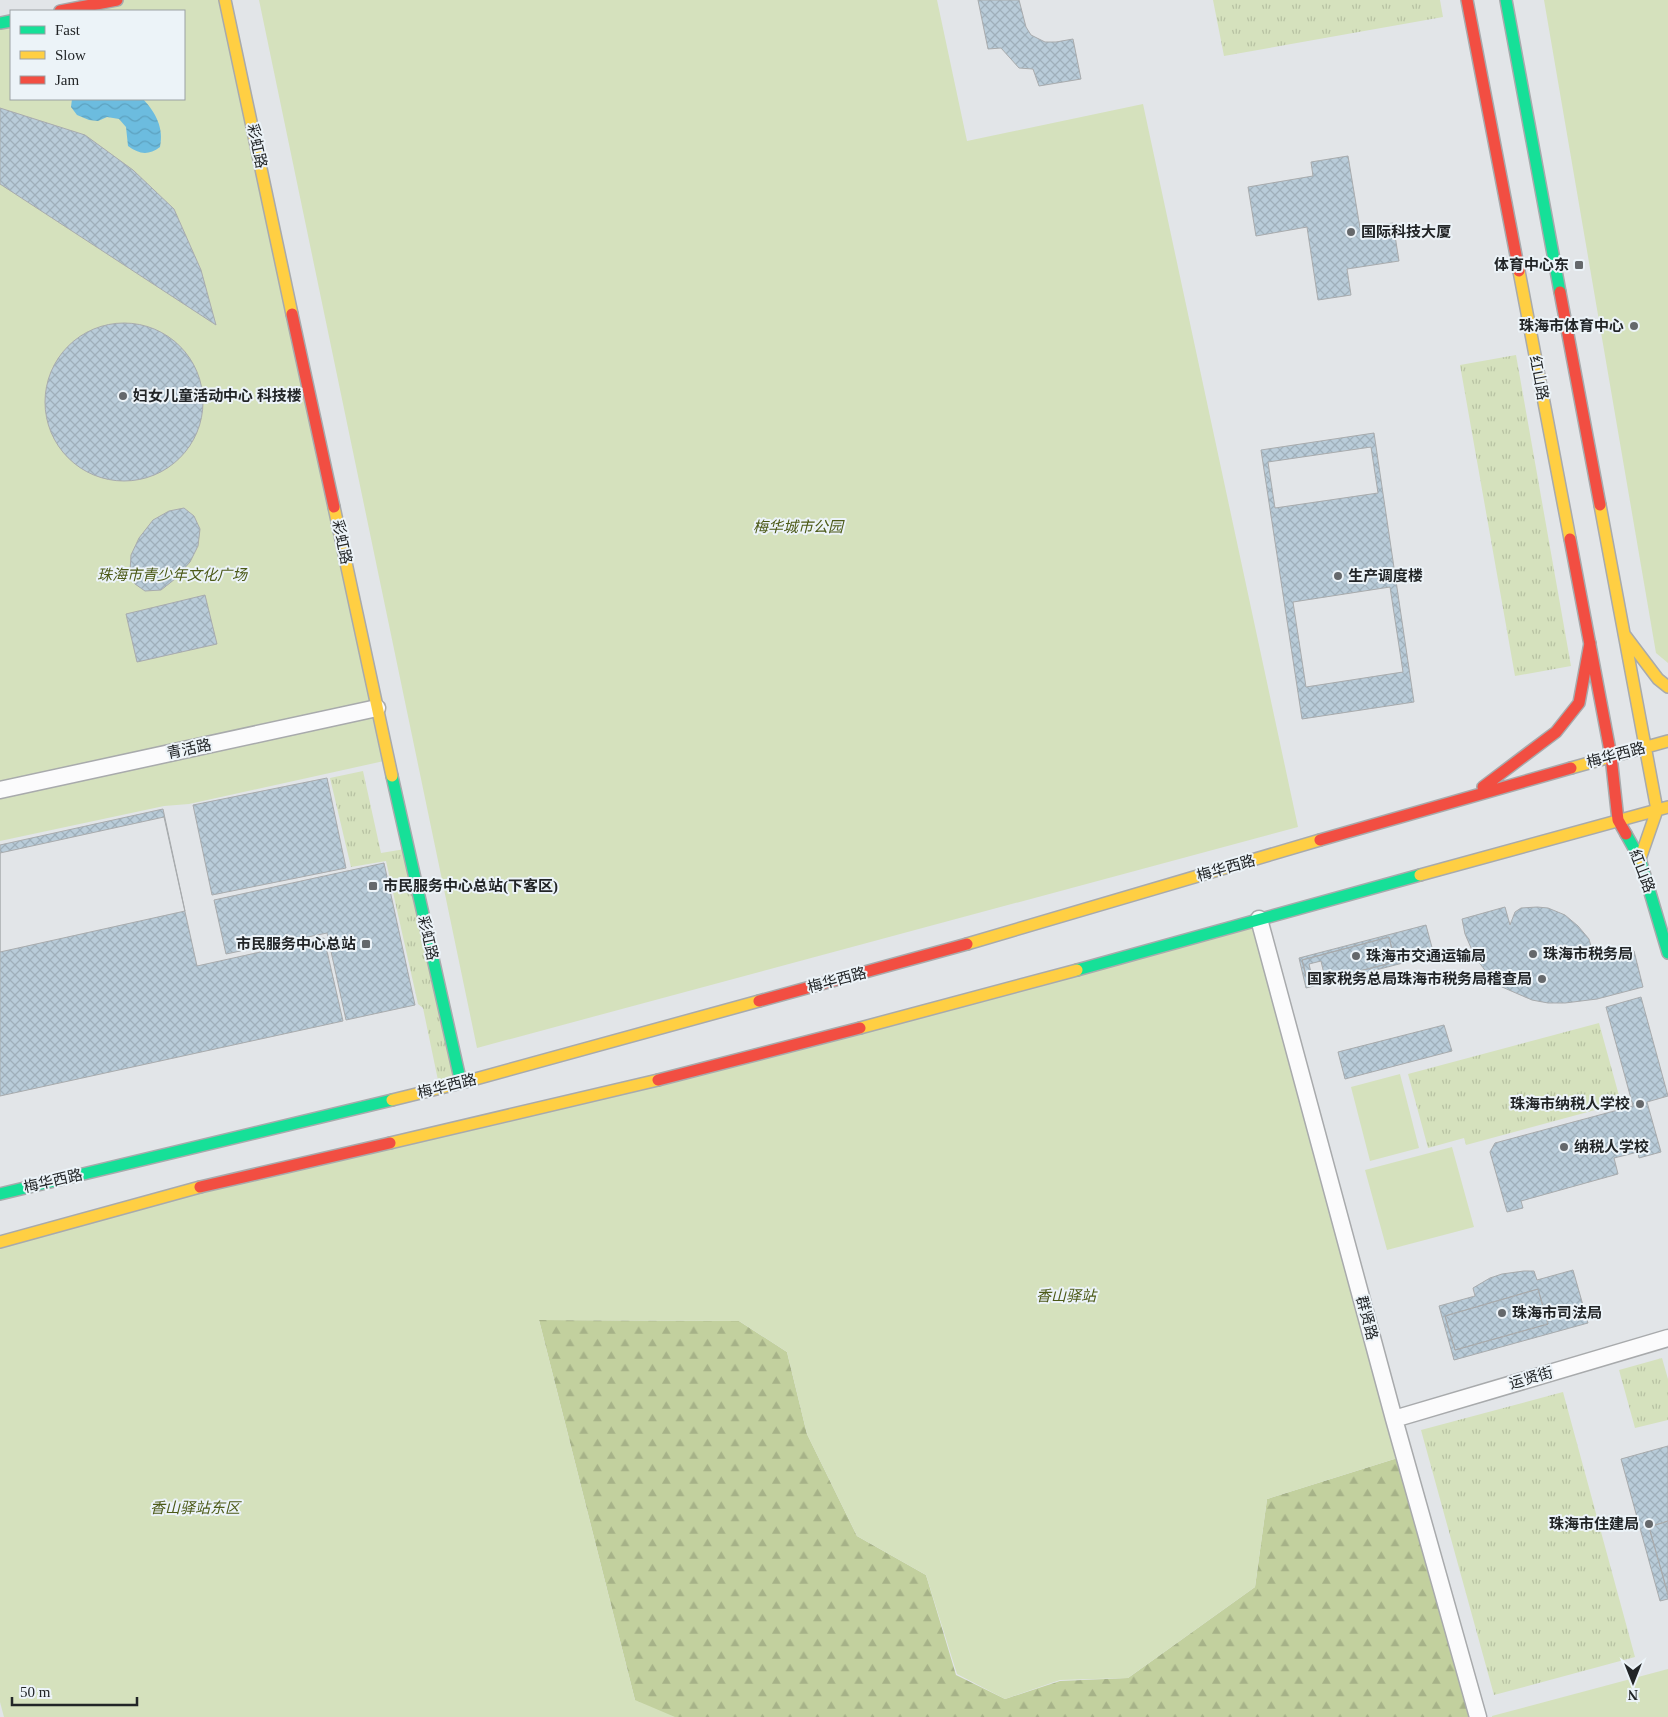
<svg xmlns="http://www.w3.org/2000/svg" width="1668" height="1717" font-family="'Times New Roman','Noto Sans SC',serif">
<defs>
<pattern id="grass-tufts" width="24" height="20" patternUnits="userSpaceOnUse" patternTransform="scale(1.25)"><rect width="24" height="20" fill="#d5e1bd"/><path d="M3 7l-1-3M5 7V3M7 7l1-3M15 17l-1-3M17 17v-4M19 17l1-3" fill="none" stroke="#b7c1a2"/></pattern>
<pattern id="forest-firs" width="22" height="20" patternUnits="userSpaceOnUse" patternTransform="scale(1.25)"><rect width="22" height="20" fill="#c2d09e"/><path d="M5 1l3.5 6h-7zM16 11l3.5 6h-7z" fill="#a6b288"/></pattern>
<pattern id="water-waves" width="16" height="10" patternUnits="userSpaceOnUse" patternTransform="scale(1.25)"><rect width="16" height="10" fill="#6cbcdf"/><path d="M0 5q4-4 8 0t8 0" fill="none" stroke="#5da1bf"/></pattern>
<pattern id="building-cross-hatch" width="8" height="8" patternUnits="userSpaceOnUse" patternTransform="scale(1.25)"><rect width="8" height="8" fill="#b9ccd9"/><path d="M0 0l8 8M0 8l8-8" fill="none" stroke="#9fafba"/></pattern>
</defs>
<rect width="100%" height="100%" fill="#e2e5e8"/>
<path fill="url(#grass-tufts)" d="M 1213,0 L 1440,0 L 1443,17 L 1224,56 Z
M 1516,355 L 1571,666 L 1515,676 L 1460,365 Z
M 363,771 L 381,853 L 405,849 L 457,1080 L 439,1085 L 423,1008 L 418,1004 L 386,861 L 351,867 L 330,778 Z
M 1599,1023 L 1621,1103 L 1466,1145 L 1464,1138 L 1428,1148 L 1408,1074 Z
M 1662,1358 L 1668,1379 L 1668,1420 L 1635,1428 L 1619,1370 Z
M 1563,1392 L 1635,1657 L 1494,1695 L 1421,1430 Z"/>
<path fill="url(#forest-firs)" d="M 539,1320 L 739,1321 L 787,1352 L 807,1434 L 857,1536 L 926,1575 L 956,1675 L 1005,1699 L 1060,1681 L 1128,1678 L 1255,1587 L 1267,1499 L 1404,1456 L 1478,1717 L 130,1717 L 177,1704 L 635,1700 Z"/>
<path fill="#d5e1bd" d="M 120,0 L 225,0 L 377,708 L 0,790 L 0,24 L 11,21 L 11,99 L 184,99 L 184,11 L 63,11 Z
M 259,0 L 937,0 L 967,141 L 1143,104 L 1298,827 L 477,1048 Z
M 1544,0 L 1668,0 L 1668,663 L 1656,653 Z
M 373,713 L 384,761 L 189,804 L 164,806 L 0,841 L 0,794 Z
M 1259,919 L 1404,1456 L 1267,1499 L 1255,1587 L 1128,1678 L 1060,1680 L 1005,1699 L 957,1674 L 926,1575 L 857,1536 L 807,1434 L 787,1352 L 739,1321 L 539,1320 L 635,1700 L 675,1717 L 4,1717 L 0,1702 L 0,1242 Z
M 1400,1074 L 1419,1148 L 1370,1161 L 1351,1087 Z
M 1452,1147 L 1474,1227 L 1387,1250 L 1365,1170 Z
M 1668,1669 L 1668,1717 L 1492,1717 L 1492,1716 Z"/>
<path fill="url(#water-waves)" d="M 72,99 L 143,99 C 156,113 164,128 160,147 C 148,156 139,154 128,146 L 126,127 L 119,119 L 107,117 L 98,121 L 89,120 L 77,115 L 71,107 Z"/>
<path fill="url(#building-cross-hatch)" stroke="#a8abad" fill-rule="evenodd" d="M 978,0 L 1019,0 L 1026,27 L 1031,35 L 1045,42 L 1056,42 L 1073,39 L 1081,79 L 1039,86 L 1033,69 L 1019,68 L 1001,48 L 988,49 Z
M 0,108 L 85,135 L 133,170 L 174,209 L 201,270 L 216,325 L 0,184 Z
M 1348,156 L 1360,228 L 1393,223 L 1399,261 L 1347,269 L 1351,295 L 1318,300 L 1307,227 L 1256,236 L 1248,187 L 1313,176 L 1311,162 Z
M45 402a79 79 0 1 1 158 0a79 79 0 1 1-158 0Z
M 1374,433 L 1414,702 L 1302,719 L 1261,450 Z
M 1371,447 L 1378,493 L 1275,508 L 1268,462 Z
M 184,508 L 194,516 L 200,529 L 198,546 L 190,562 L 175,579 L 161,590 L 145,591 L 135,584 L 130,572 L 131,555 L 139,538 L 153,520 L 169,511 Z
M 1390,587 L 1403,672 L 1306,687 L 1293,602 Z
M 205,595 L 217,644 L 137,662 L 126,614 Z
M 327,778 L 346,868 L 212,895 L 193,805 Z
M 163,809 L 185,911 L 0,952 L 0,845 Z
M 164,817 L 197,966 L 324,938 L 343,1021 L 0,1096 L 0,853 Z
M 384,863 L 415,1005 L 346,1020 L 327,933 L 226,954 L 214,900 Z
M 1505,907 L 1510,925 L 1515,912 L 1521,908 L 1537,907 L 1548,908 L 1565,915 L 1578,926 L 1589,939 L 1595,961 L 1634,951 L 1643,987 L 1597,999 L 1565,1003 L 1548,1003 L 1532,1000 L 1502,987 L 1493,981 L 1475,957 L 1465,934 L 1462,919 Z
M 1426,925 L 1434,955 L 1306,988 L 1299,958 ZM 1389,937 L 1395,962 L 1308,984 L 1302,960 Z
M 1389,937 L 1395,962 L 1308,984 L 1302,960 Z
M 1321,961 L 1324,974 L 1312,977 L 1309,964 Z
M 1641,997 L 1668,1096 L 1647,1102 L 1661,1152 L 1639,1158 L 1638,1152 L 1614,1158 L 1618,1174 L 1521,1201 L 1523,1208 L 1507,1212 L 1490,1152 L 1495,1143 L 1633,1106 L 1606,1007 Z
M 1444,1025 L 1452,1051 L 1345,1079 L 1338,1052 Z
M 1573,1270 L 1588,1323 L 1454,1360 L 1439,1306 L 1475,1296 L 1473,1288 L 1490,1278 L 1502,1274 L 1524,1271 L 1534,1271 L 1537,1280 ZM 1538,1289 L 1548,1324 L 1455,1350 L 1445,1316 Z
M 1538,1289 L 1548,1324 L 1455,1350 L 1445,1316 Z
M 1668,1446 L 1668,1521 L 1649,1527 L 1668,1594 L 1668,1599 L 1660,1601 L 1621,1459 Z
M 1668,1521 L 1668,1595 L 1649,1527 Z"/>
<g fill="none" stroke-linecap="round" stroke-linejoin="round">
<defs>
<path id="street" d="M 0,790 L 377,708
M 1259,919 L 1394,1419 L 1478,1717
M 1394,1419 L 1668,1338"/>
<path id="fast" d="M 1506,0 L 1560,292
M 0,23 L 11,21
M 392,776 L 461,1083
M 1626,834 L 1640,859 L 1668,953
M 1077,970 L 1420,875
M 0,1194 L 392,1100"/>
<path id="slow" d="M 225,0 L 292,314
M 1519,271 L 1570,539
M 1600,505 L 1657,810 L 1640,859
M 334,507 L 392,776
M 1624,634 L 1658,679 L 1668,687
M 1571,768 L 1668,741
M 1420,875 L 1668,807
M 967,944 L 1320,840
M 860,1028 L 1077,970
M 392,1100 L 461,1083 L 759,1001
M 390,1143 L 658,1080
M 0,1242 L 200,1187"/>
<path id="jam" d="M 1467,0 L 1519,271
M 60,11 L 117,0
M 1560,292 L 1600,505
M 292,314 L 334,507
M 1570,539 L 1611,756 L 1618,820 L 1626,834
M 1483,787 L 1556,732 L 1579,703 L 1590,643
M 1320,840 L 1571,768
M 759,1001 L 967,944
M 658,1080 L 860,1028
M 200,1187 L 390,1143"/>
</defs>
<use href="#street" stroke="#a8aaac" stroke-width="19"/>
<use href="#fast" stroke="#a8aaac" stroke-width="14"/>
<use href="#slow" stroke="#a8aaac" stroke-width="14"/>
<use href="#jam" stroke="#a8aaac" stroke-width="14"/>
<use href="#street" stroke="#fbfbfc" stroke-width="16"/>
<use href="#fast" stroke="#16e098" stroke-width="11"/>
<use href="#slow" stroke="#ffcf43" stroke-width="11"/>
<use href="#jam" stroke="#f24e42" stroke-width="11"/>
</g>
<g fill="#65686b" stroke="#ecf3f8" stroke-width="2">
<circle cx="1351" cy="232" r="5"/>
<rect x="1574" y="260" width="10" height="10" rx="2.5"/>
<circle cx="1634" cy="326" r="5"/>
<circle cx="123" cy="396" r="5"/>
<circle cx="1338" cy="576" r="5"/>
<rect x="368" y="881" width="10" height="10" rx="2.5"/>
<rect x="361" y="939" width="10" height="10" rx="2.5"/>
<circle cx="1533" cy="954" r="5"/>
<circle cx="1356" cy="956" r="5"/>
<circle cx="1542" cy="979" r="5"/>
<circle cx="1640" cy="1104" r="5"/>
<circle cx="1564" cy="1147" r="5"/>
<circle cx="1502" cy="1313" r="5"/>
<circle cx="1649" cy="1524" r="5"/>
</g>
<g text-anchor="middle" stroke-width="4" stroke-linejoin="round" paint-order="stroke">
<g font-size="15" fill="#222527" stroke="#ecf3f8">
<text transform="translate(257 146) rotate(78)" y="5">彩虹路</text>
<text transform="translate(1539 378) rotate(79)" y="5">红山路</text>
<text transform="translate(342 542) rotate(78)" y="5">彩虹路</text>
<text transform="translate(189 749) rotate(-12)" y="5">青活路</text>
<text transform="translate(1616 755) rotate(-15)" y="5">梅华西路</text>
<text transform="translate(1226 868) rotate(-16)" y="5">梅华西路</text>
<text transform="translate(1642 871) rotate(69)" y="5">紅山路</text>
<text transform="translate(428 938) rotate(77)" y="5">彩虹路</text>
<text transform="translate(837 980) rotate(-15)" y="5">梅华西路</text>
<text transform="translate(447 1086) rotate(-14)" y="5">梅华西路</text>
<text transform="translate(53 1181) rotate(-13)" y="5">梅华西路</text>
<text transform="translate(1367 1318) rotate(75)" y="5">群贤路</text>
<text transform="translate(1531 1378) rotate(-16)" y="5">运贤街</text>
</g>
<g font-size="15" font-weight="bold" fill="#222527" stroke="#ecf3f8" text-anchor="start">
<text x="1361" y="237">国际科技大厦</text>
<text x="1569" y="270" text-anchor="end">体育中心东</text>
<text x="1624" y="331" text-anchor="end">珠海市体育中心</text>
<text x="133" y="401">妇女儿童活动中心 科技楼</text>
<text x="1348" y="581">生产调度楼</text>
<text x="383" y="891">市民服务中心总站(下客区)</text>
<text x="356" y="949" text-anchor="end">市民服务中心总站</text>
<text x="1543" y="959">珠海市税务局</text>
<text x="1366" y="961">珠海市交通运输局</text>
<text x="1532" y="984" text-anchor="end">国家税务总局珠海市税务局稽查局</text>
<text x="1630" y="1109" text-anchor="end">珠海市纳税人学校</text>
<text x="1574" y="1152">纳税人学校</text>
<text x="1512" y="1318">珠海市司法局</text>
<text x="1639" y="1529" text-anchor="end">珠海市住建局</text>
</g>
<g font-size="15" font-style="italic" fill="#4c5a18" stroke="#ecf3f8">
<text x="798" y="532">梅华城市公园</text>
<text x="172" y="580">珠海市青少年文化广场</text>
<text x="1066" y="1301">香山驿站</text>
<text x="195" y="1513">香山驿站东区</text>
</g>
</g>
<rect x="10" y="10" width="175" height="90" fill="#ecf3f8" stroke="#9ba1a4"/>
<rect x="20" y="26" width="25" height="8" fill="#16e098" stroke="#9ba1a4"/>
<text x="55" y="35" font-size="15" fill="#222527">Fast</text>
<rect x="20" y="51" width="25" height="8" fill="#ffcf43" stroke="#9ba1a4"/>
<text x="55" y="60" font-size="15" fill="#222527">Slow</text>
<rect x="20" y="76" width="25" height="8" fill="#f24e42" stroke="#9ba1a4"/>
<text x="55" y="85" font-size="15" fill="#222527">Jam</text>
<g transform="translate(1633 1682) rotate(180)" stroke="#ecf3f8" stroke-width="4" paint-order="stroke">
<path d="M0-4L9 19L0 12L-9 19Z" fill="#222527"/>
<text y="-8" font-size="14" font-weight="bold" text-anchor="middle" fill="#222527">N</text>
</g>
<path d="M12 1697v8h125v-8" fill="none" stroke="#222527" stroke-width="2.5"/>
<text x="20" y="1697" font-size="15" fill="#222527" stroke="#ecf3f8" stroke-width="4" paint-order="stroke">50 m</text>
</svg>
